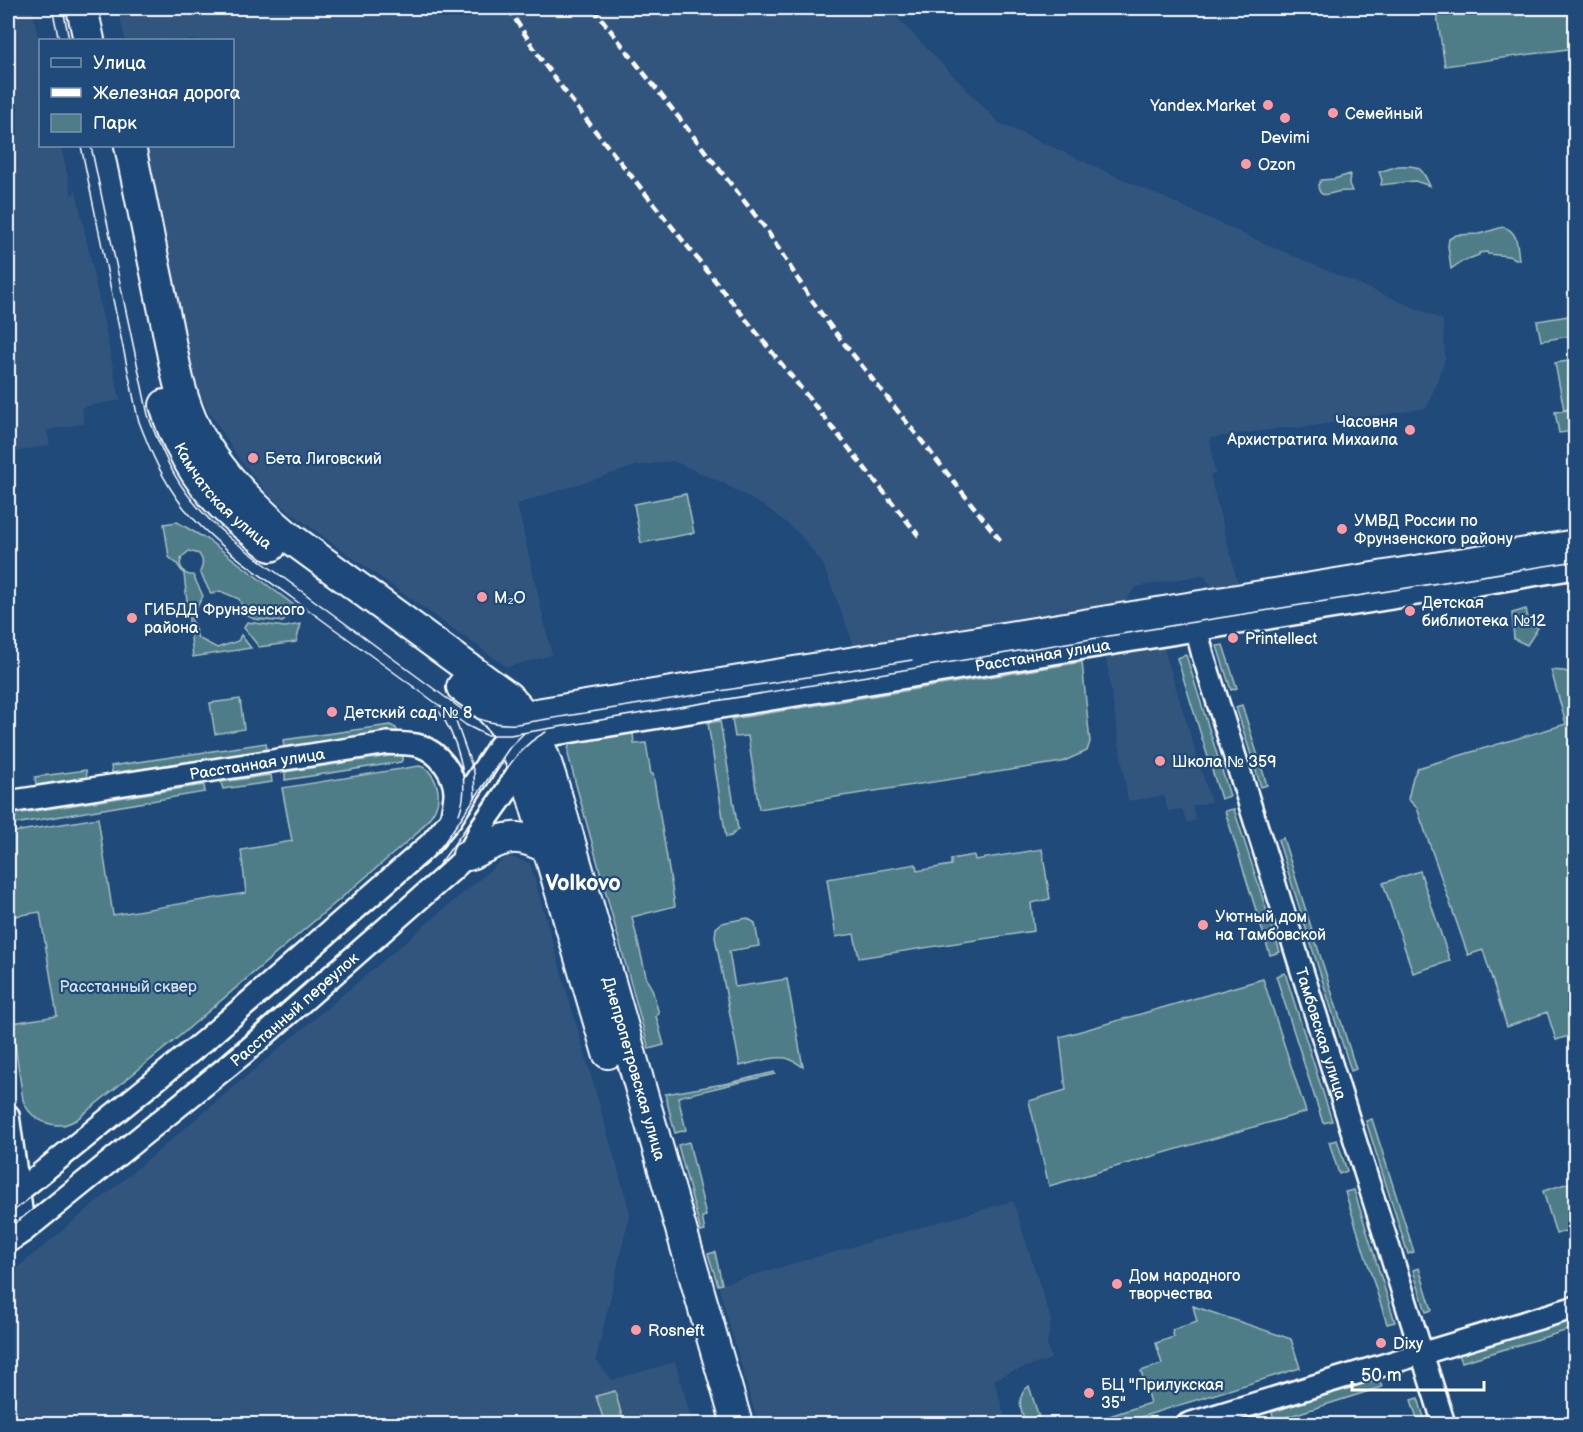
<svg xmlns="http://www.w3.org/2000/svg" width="1583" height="1432" font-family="'Balsamiq Sans',sans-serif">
<rect width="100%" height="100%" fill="#1f4a7a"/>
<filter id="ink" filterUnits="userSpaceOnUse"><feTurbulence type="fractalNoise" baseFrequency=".0167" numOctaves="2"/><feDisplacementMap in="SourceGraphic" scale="12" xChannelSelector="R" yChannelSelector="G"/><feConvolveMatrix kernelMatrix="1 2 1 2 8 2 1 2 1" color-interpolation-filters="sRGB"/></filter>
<g filter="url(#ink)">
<path fill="#33547e" d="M 8,8 L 32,8 L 40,48 L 40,146 L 61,146 L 72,195 L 76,190 L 120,400 L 82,407 L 84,424 L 47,430 L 50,445 L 8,453 Z
M 118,8 L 888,8 L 999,123 L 1270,246 L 1443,320 L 1445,359 L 1427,408 L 1300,428 L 1292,427 L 1210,438 L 1215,474 L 1210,475 L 1239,588 L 1215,591 L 1203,575 L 1136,587 L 1124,603 L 855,648 L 823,564 L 800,535 L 783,520 L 764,506 L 719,481 L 673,461 L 636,466 L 517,504 L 552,655 L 507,667 L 329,541 L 272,498 L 239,459 L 197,392 L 146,146 L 232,146 L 232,40 L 125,40 Z
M 1164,649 L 1211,802 L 1192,806 L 1196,820 L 1187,823 L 1182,809 L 1168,811 L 1164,796 L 1128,801 L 1106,658 Z
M 507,856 L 530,863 L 630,1212 L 596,1360 L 612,1380 L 675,1362 L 693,1424 L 8,1424 L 8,1272 L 16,1269 L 145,1162 Z
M 1013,1201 L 1051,1320 L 1047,1344 L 1051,1359 L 1011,1372 L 994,1380 L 1007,1424 L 758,1424 L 718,1285 Z"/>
<path fill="#4f7d87" stroke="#a7bec3" stroke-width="1.5" d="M 1483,8 L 1575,8 L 1575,48 L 1445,66 L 1437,16 Z
M 1398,166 C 1420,165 1421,167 1430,186 L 1415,181 L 1381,185 L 1382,180 L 1379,172 Z
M 1350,174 L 1349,184 L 1352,191 C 1347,191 1342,191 1337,192 C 1327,194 1319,199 1318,185 L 1321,180 L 1334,179 Z
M 1503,227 C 1519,231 1517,247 1519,260 L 1508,256 L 1488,254 L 1487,252 L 1479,253 L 1479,255 L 1461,262 L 1451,269 L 1448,246 L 1449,239 L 1456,235 L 1479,234 Z
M 1575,315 L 1575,335 L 1541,341 L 1537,321 Z
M 1575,360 L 1575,408 L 1564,410 L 1555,363 Z
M 1575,409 L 1575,431 L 1559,433 L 1555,412 Z
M 686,494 L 694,533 L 641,543 L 634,504 Z
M 177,522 L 208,540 L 295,606 L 283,622 L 254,619 L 246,615 L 239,599 L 220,591 L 211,594 L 200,572 C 203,565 204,561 199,554 L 189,551 L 182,557 L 180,564 C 182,571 186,576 193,575 L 203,596 L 191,618 L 198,638 L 217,648 L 238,641 L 241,635 L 251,648 L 193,657 L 184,574 L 177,564 L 169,557 L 164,524 Z
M 1526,609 L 1528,618 L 1533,621 L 1531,623 L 1538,628 L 1527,645 L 1514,639 L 1512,613 Z
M 247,622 L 285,627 L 301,624 L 296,642 L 259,647 L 244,628 Z
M 1223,645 L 1237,688 L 1231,690 L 1217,646 Z
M 1186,655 L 1230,796 L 1221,799 L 1177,658 Z
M 1082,662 L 1090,742 L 1087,751 L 1062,762 L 759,809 L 748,736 L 735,737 L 732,719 Z
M 1551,670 L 1564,671 L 1573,674 L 1576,684 L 1575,1034 L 1556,1040 L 1547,1012 L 1507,1027 L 1483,950 L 1468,955 L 1417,808 L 1408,799 L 1413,777 L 1418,768 L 1566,724 Z
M 240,699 L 244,729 L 215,734 L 210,703 Z
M 1242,705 L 1267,785 L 1261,787 L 1236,707 Z
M 720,721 L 738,829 L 731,836 L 726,837 L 708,723 Z
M 390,725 L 396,728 L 398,733 L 387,732 L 284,748 L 283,740 Z
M 633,733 L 634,744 L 646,743 L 651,774 L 653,774 L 675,906 L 632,917 L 647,980 L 652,989 L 659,1014 L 656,1016 L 664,1045 L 649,1049 L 575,781 L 568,754 L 569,744 Z
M 266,743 L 267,750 L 112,773 L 111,766 Z
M 402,754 L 403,758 L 401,762 L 285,780 L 285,772 Z
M 419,766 C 426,767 429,771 433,777 C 447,801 431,818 415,835 L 175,1040 L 76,1120 C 71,1122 67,1125 62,1125 C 45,1126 28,1116 23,1100 L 12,1023 L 57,1016 L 40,912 L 8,917 L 8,833 L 98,818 L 113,915 L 246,893 L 241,850 L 292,841 L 282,788 Z
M 86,770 L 87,777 L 36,785 L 35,777 Z
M 271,775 L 272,782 L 223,789 L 221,782 Z
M 204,785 L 205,792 L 8,825 L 8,815 Z
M 1234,809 L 1280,952 L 1270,955 L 1225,811 Z
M 1283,838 L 1356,1069 L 1351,1071 L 1278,840 Z
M 1042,849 L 1050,899 L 1031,903 L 1034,931 L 859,958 L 854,934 L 836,937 L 827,879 L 916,864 L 917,871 L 951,865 L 951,859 L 974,855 L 975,860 Z
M 1420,871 L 1450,961 L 1413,973 L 1383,883 Z
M 747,918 L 755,923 L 759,946 L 729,951 L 735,987 L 787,979 L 803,1067 C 797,1063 792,1059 785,1058 C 771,1056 754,1063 740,1066 L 715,937 L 716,928 L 722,923 Z
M 1285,973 L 1332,1121 L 1323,1123 L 1276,976 Z
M 1263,979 L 1306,1112 L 1049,1186 L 1029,1101 L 1066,1090 L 1060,1037 Z
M 774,1072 L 775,1074 L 678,1097 L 686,1130 L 675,1133 L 665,1094 L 729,1083 Z
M 1372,1119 L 1414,1252 L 1408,1254 L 1366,1121 Z
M 1337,1140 L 1347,1171 L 1339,1174 L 1329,1142 Z
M 689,1142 L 706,1216 L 702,1217 L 705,1231 L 701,1232 L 678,1145 Z
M 1575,1181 L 1575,1228 L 1556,1234 L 1543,1191 Z
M 1354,1190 L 1395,1322 L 1387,1324 L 1345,1192 Z
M 715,1252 L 722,1284 L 718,1285 L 708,1254 Z
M 1419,1268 L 1432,1310 L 1426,1312 L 1413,1270 Z
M 1193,1306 L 1291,1339 L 1300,1368 L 1118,1424 L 1105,1424 L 1103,1418 L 1150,1403 L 1141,1371 L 1162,1364 L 1156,1343 L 1174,1337 L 1172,1330 L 1197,1322 Z
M 1575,1319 L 1575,1328 L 1462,1362 L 1459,1355 Z
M 1379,1379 L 1382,1387 L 1274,1421 L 1272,1412 Z
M 1029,1386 L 1041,1424 L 1026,1424 C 1021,1411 1015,1396 1029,1386 Z
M 615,1391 L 624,1424 L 605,1424 L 596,1396 Z
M 1418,1398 L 1426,1424 L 1419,1424 L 1411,1400 Z"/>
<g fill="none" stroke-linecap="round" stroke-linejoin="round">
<defs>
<g id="street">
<path id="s1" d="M 1193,617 L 1203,655 L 1444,1424"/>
<path id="s2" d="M 525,736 L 537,737 L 1576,568"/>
<path id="s3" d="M 8,802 L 388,743 C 398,744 410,743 420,746 C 439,752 454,773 455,792 C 455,800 453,808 452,815"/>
<path d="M 8,1115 L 24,1231"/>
<path d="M 8,1200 L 204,1041 L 430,844 L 451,819 L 498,747 L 516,726"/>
<path id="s4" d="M 8,1242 L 24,1231 L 243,1054 L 450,872 L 468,855 L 482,826 L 504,795 L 527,757"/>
<path d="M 1188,1424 L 1576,1307"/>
</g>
<g id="secondary">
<path d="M 82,8 L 89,40"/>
<path id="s5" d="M 130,146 C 141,202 153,259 165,316 C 173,354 178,395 196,430 C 218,471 250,504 285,534 L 508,697 C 535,723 545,758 556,794 L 737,1424"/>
<path id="s6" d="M 165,405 C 175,441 195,478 222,505 C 237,520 254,533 271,546"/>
<path d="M 462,687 C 472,694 483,701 491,710 C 512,730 520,758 529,784 L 608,1053"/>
<path d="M 524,716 L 1576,545"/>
<path d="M 468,855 C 504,839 510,829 549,849"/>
</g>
</defs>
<use href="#street" stroke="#fff" stroke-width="26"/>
<use href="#secondary" stroke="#fff" stroke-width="34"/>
<use href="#street" stroke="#1f4a7a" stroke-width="21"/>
<use href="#secondary" stroke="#1f4a7a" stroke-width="30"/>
<path stroke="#fff" stroke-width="1.5" d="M 52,8 L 59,40
M 63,8 L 69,40
M 81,146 L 138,419 C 150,451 163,481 184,508 C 214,544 255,571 292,598 C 350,641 408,683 466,725 L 486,735 L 510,735 L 1194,622 L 1576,561
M 91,146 L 148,415 C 168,470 185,501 231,539 L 468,714 C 484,723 499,725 517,724 L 912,660
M 436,707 C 456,734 472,781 459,814
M 454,716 L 474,772 L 475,797
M 8,1215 L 20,1206 L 211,1051 L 426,864 L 444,843 L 510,747 L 524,733
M 8,1227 L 22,1218 L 218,1058 L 434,871 C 454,846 472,819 490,793 C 506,770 520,745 546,732"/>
<path stroke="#fff" stroke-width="4.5" stroke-dasharray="9 4.5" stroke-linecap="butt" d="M 508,8 L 544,64 L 585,118 L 919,536
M 593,8 L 766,229 L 810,298 L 831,327 L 1001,541"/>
</g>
</g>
<g fill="#ff9aa2" stroke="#1f4a7a" stroke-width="2">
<circle cx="1268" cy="105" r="6"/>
<circle cx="1333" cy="113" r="6"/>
<circle cx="1285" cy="118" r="6"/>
<circle cx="1246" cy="164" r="6"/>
<circle cx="1410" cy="430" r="6"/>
<circle cx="253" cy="458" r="6"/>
<circle cx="1342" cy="529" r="6"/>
<circle cx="482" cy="597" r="6"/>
<circle cx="1410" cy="611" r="6"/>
<circle cx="132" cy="618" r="6"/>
<circle cx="1233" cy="638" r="6"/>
<circle cx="332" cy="712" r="6"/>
<circle cx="1160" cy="761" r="6"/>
<circle cx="1203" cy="925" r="6"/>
<circle cx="1117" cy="1284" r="6"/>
<circle cx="636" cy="1330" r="6"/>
<circle cx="1381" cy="1343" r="6"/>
<circle cx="1089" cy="1393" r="6"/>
</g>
<g text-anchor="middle" stroke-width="4.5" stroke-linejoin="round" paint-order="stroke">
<g font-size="16" fill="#fff" stroke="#1f4a7a" text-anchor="start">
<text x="1256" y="111" text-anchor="end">Yandex.Market</text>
<text x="1345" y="119">Семейный</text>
<text x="1285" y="143" text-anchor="middle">Devimi</text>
<text x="1258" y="170">Ozon</text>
<text x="1398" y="427" text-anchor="end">Часовня<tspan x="1398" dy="18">Архистратига Михаила</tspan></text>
<text x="265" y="464">Бета Лиговский</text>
<text x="1354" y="526">УМВД России по<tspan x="1354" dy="18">Фрунзенского району</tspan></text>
<text x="494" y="603">М₂O</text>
<text x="1422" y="608">Детская<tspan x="1422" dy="18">библиотека №12</tspan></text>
<text x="144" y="615">ГИБДД Фрунзенского<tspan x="144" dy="18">района</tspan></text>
<text x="1245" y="644">Printellect</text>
<text x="344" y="718">Детский сад № 8</text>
<text x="1172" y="767">Школа № 359</text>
<text x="1215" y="922">Уютный дом<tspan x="1215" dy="18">на Тамбовской</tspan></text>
<text x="1129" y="1281">Дом народного<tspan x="1129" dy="18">творчества</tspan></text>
<text x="648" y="1336">Rosneft</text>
<text x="1393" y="1349">Dixy</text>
<text x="1101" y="1390">БЦ "Прилукская<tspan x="1101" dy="18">35"</tspan></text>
</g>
<g font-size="16" fill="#fff" stroke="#1f4a7a">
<text dy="6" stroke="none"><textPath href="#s6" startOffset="110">Камчатская улица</textPath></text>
<text dy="6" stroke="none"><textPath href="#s2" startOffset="524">Расстанная улица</textPath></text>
<text dy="6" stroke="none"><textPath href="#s3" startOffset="252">Расстанная улица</textPath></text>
<text dy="6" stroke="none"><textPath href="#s4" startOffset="369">Расстанный переулок</textPath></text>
<text dy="6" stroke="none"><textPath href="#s1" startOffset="436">Тамбовская улица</textPath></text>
<text dy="6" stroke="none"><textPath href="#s5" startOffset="1101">Днепропетровская улица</textPath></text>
</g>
<g font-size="16" fill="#d3dee1" stroke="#1f4a7a">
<text x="128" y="992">Расстанный сквер</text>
</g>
<g font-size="22" font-weight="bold" fill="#fff" stroke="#1f4a7a">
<text x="583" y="890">Volkovo</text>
</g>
</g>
<rect width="1583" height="1432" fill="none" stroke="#1f4a7a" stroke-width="30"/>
<rect x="15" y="15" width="1553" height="1402" fill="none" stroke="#fff" stroke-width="2" filter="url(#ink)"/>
<rect x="39" y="39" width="195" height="108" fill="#1f4a7a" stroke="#7992af" stroke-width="1.5"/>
<rect x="51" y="58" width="30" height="9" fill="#1f4a7a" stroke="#7992af" stroke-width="1.5"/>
<text x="93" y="69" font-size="18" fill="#ffffff">Улица</text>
<rect x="51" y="88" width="30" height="9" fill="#ffffff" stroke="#7992af" stroke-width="1.5"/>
<text x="93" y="99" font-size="18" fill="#ffffff">Железная дорога</text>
<rect x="51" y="114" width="30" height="18" fill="#4f7d87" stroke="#7992af" stroke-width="1.5"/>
<text x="93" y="129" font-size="18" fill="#ffffff">Парк</text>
<path d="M1352 1381v9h132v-9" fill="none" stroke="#ffffff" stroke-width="3"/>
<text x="1361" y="1381" font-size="18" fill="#ffffff" stroke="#1f4a7a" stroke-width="4.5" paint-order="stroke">50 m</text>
</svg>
